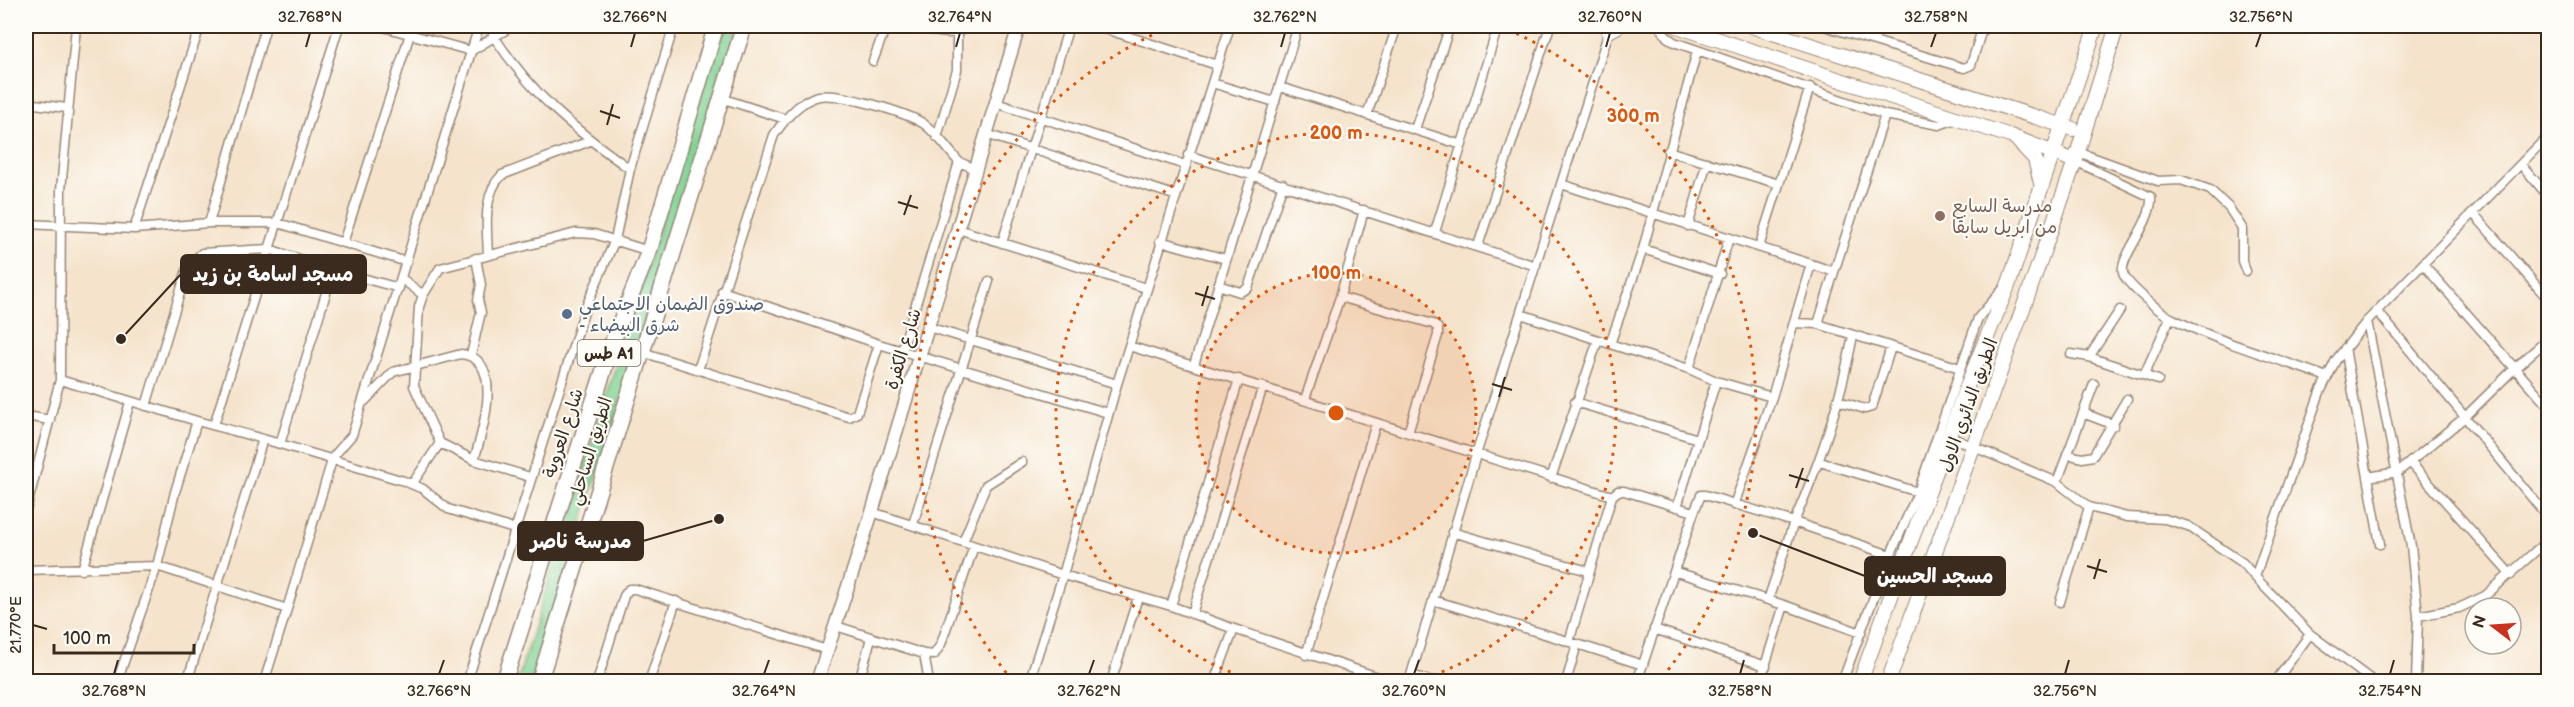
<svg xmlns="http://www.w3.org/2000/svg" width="2574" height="707" font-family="'Balsamiq Sans','Playpen Sans Arabic',sans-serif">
<rect width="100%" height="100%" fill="#fdfcf7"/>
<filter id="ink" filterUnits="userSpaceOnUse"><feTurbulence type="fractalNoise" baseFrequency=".0167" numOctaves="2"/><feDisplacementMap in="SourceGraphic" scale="12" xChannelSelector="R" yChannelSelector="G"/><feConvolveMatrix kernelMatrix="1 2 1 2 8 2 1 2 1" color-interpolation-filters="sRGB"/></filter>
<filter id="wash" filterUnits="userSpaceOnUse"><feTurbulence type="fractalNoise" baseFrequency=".008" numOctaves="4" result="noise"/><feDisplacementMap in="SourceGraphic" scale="24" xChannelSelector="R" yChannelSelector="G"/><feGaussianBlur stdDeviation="1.35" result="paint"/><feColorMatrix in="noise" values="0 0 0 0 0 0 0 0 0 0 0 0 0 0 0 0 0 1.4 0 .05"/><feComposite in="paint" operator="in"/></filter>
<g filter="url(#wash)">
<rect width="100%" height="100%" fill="#f5e3cb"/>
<path fill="#81d394" stroke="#5e7e59" stroke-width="1.5" d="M 722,26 L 738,26 L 532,681 L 517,682 Z"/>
</g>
<g filter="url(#ink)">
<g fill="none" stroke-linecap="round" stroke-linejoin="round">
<defs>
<path id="street" d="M 380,26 L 471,51 L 512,26
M 914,26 C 941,32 945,38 971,26
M 997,26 L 1018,30
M 1096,26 L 1217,65
M 1659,26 L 1667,37 L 1674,42 L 1885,115 L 1939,125 L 1955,119
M 1824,26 L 1964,68 L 1971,65 L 1983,26
M 493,35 C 533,96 571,127 630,169
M 873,61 L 886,26
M 1212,83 L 1275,102
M 1280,87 L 1462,145
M 721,98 L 785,119
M 26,103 L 67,108
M 996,103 L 1185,165
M 1367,115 L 1397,26
M 1415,129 L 1450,26
M 986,134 L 1174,195
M 937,137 L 957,70 L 957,33 L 961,26
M 1668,151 L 1779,184
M 2078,152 L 2158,181 L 2181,180 L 2210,190 L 2229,208 L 2242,228 L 2242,261 L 2246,271
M 1188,155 L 1536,266
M 2075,161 L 2151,197 C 2153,222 2119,257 2123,273 C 2126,284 2162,314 2173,319 C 2222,343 2276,358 2327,377
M 959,162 L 976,169
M 2521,164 L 2548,196
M 1561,184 L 1811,264
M 2473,213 L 2548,299
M 209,223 L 266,26
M 26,224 L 134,229 L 209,223 L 278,223 L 407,262
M 1688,226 L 1707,162
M 134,229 L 200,26
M 958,229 L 1146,288
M 1435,232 L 1498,26
M 1160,241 L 1226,259
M 343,243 L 410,34
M 1002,243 L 1069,26
M 1478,246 L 1550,26
M 1759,247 L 1810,87
M 1643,249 L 1720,274
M 488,255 C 487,229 482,194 502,175 L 590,141
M 2423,264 L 2548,406
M 401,278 L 423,295 L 419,307 L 414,386 L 440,443 L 474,460 L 530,477
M 1218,285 L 1240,292 L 1248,288 L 1283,184
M 722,291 L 879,344 L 1108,413
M 423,295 L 440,268 L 576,233 L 594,234 L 649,251
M 1340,297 L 1433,324 L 1438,328 L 1438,335 L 1408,433
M 2377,311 L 2548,517
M 1521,314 L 1598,340 L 1551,478
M 2367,321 L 2411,546 L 2418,616 L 2416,682
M 1794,323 L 1818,324 L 1834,272
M 1818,324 L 1960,368
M 928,327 L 1117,384
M 1853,336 C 1839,406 1822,457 1794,522 L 1890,555
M 1598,340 L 1610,344 L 1643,249 L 1697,51
M 1610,344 L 1689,369 L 1716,381
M 1129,346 L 1612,496
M 2345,348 L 2380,544
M 642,352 L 849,417 L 857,413 L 879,344
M 2071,354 L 2089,357 L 2158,380
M 471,355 L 481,312 L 478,300 L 481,285 L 476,258
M 2089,357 L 2120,310
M 1194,365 L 1298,26
M 1689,369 L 1729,238
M 698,370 L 774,135 C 784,120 800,100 819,96 C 838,92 908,113 924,124 C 938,134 948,150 959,162 L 902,350
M 2144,375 L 2170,318
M 60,380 L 197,421 L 175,492 L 157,566 L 117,682
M 1305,399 L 1340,297 L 1364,210
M 365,401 L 393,372 L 461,354 C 506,358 482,434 474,460
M 1839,401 L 1865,409 L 1872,407 L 1891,347
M 1575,402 L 1698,439
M 146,406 L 188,266 L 202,253 L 269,249 L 333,270 L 399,288
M 2083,413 L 2114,425
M 26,416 L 50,420
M 197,421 L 263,439
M 214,425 L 339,26
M 1948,436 L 2057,482 L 2089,507 L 2127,517 L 2165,519 L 2188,526 L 2243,563 L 2255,577 L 2320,392 L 2336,360 L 2367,321 L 2548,136
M 280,444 L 404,481 L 423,489 L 448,509 L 514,529
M 2067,454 L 2082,458 L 2093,456 L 2127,399
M 1820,462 L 1918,492
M 2410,462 L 2511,575
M 2368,477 L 2398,472 L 2465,417 L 2515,368 L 2548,339
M 2057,482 L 2094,384
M 412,484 L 440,443
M 1734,505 L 1772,397 L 1811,264 L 1834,272 L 1885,115
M 1677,507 L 1716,381 L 1772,397
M 26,510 L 60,380 L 61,190 L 76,26
M 872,512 L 1063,575 L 1171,606 L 1234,629 L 1214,682
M 1694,512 L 1701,495 L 1705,495 L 1794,522 L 1768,600 L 1784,605 L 1760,682
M 913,524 L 989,281
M 1452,532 L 1588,571
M 963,542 L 986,485 L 1022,462
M 26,570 L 157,566 L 287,609 L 333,457 L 352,435 L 479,26
M 82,570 L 130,402
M 1676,572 L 1768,600
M 2255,577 L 2310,634 L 2374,682
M 1433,600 L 1577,644 L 1566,682
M 2060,602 L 2089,507
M 1784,605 L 1861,633
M 1171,606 L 1239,379
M 1192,614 L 1263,386
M 2418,616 L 2459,608 L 2485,596 L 2548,540
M 836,626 L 924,654 L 934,655 L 941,644 L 974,546
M 1234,629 L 1393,682
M 1654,629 L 1766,666
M 1569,642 L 1612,496 L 1618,491 L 1624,491 L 1694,512 L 1637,682
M 1577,644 L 1643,665
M 924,654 L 929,682
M 1306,655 L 1376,423
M 1411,675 L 1436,682
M 187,682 L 263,439 L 280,444 L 333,270
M 264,682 L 287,609
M 467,682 L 585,309 L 615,240 L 630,169 L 674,26
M 597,682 L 624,596 L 629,589 L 635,589 L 827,650
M 649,682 L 676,601
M 859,682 L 871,638
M 1029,682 L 1063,575 L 1117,384 L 1230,26
M 1111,682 L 1138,597
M 1409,682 L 1476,455 L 1610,28
M 1842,682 L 1884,570 L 1918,492 L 1978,318 L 2004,288
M 2275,682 L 2310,634"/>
<path id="secondary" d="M 817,682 L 872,512 L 1019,26"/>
<path id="primary" d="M 1606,26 L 1609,31 L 1618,26
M 1677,26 L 2010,136 L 2075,161
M 1751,26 L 2073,129
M 2019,142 L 2035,159 L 2042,187
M 1860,682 L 1965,391 L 2009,283 L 2096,26
M 1888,682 L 2030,289 L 2075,161 L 2117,26"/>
<path id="highway" d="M 504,682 L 614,338 L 649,251 L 716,26
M 539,682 L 744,26"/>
</defs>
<use href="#street" stroke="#988674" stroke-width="11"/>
<use href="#secondary" stroke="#988674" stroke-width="15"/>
<use href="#primary" stroke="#988674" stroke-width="16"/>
<use href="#highway" stroke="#988674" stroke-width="18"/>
<use href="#street" stroke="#fff" stroke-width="8"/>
<use href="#secondary" stroke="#fff" stroke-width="12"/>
<use href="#primary" stroke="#fff" stroke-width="14"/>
<use href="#highway" stroke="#fff" stroke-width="15"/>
</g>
</g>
<path fill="none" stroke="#3b2a1e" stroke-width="2" d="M 306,47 L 310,33M 631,47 L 635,33M 956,47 L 960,33M 1281,47 L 1285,33M 1606,47 L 1610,33M 1931,47 L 1936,33M 2256,47 L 2261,33M 600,111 L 620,118M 607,125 L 613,104M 898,202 L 918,208M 904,215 L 911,195M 1195,293 L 1215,299M 1202,306 L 1208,286M 1492,384 L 1512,390M 1499,397 L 1505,377M 1789,475 L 1809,481M 1796,488 L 1803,468M 2087,566 L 2107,572M 2094,579 L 2100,559M 33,625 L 47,629M 114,674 L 118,660M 439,674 L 444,660M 764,674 L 769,660M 1089,674 L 1094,660M 1414,674 L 1419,660M 1740,674 L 1744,660M 2065,674 L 2069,660M 2390,674 L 2394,660"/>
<circle cx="1336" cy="413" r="140" fill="#df570d" fill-opacity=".12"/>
<g fill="none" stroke="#df570d" stroke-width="3" stroke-dasharray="3 6">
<circle cx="1336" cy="413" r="140"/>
<path d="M1256 681A280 280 0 1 1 1416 681"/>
<path d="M1012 680A420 420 0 0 1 1172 26M1500 26A420 420 0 0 1 1660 680"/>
</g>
<circle fill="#8d6e63" stroke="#fdfcf7" stroke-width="2" cx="1940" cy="216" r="6"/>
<circle fill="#5c6f8a" stroke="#fdfcf7" stroke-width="2" cx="567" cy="314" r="6"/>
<g text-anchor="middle" stroke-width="4.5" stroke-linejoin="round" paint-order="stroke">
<rect fill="#fdfcf7" stroke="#75695f" stroke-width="1.5" x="577.5" y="340" width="63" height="26" rx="4.5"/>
<g font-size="16" font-weight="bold" fill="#3b2a1e">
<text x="609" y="359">طس A1</text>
</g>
<g font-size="18" fill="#785e54" stroke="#fdfcf7" text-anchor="start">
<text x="1952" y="212">مدرسة السابع<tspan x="1952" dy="21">من ابريل سابقا</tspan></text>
</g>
<g font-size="18" fill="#4e5e75" stroke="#fdfcf7" text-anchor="start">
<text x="579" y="310">صندوق الضمان الاجتماعي<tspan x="579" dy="21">- شرق البيضاء</tspan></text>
</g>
<g font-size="18" fill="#3b2a1e" stroke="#fdfcf7">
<text transform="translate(903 349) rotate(-73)" y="6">شارع الكفرة</text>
<text transform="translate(1968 405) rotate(-70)" y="6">الطريق الدائري الاول</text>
<text transform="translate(563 433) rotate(-72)" y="6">شارع العروبة</text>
<text transform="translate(590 451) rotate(-73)" y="6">الطريق الساحلي</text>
</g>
</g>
<circle cx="1336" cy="413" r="9" fill="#df570d" stroke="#fdfcf7" stroke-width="3"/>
<g font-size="18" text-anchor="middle" font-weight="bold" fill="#df570d" stroke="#fdfcf7" stroke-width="4.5" stroke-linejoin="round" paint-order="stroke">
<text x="1633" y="122">300 m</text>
<text x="1336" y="139">200 m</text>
<text x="1336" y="279">100 m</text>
</g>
<path fill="none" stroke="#3b2a1e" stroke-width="2" d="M121 339L181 274M719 519L643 541M1753 533L1865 576"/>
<g fill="#3b2a1e" stroke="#fdfcf7" stroke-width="2">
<circle cx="121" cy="339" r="6"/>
<circle cx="719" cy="519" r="6"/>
<circle cx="1753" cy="533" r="6"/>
</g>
<g fill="#3b2a1e" stroke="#3b2a1e" stroke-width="2">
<rect x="181" y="255" width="185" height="38" rx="6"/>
<rect x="518" y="522" width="125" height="38" rx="6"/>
<rect x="1865" y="557" width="140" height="38" rx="6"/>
</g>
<g font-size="20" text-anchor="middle" font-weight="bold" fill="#fff">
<text x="273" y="281">مسجد اسامة بن زيد</text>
<text x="581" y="548">مدرسة ناصر</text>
<text x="1935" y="583">مسجد الحسين</text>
</g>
<rect width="2574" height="707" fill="none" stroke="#fdfcf7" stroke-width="66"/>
<g transform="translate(2493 626) rotate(287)"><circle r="28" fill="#fdfcf7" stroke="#afa8a0" stroke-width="1.5"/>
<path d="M0-4.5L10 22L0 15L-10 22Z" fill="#c8321e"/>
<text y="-9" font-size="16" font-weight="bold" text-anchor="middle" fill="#3b2a1e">N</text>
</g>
<path d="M54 644v9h140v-9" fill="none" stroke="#3b2a1e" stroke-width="3"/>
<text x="63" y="644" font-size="18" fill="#3b2a1e" stroke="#fdfcf7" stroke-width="4.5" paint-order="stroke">100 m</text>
<rect x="33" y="33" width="2508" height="641" fill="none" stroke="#3b2a1e" stroke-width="2"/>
<g font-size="15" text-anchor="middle" fill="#3b2a1e">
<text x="310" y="22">32.768°N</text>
<text x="635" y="22">32.766°N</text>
<text x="960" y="22">32.764°N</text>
<text x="1285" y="22">32.762°N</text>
<text x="1610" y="22">32.760°N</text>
<text x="1936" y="22">32.758°N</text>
<text x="2261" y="22">32.756°N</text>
<text transform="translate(16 625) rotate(-90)" y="5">21.770°E</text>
<text x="114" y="696">32.768°N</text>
<text x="439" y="696">32.766°N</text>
<text x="764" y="696">32.764°N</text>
<text x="1089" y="696">32.762°N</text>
<text x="1414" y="696">32.760°N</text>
<text x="1740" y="696">32.758°N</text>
<text x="2065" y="696">32.756°N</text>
<text x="2390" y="696">32.754°N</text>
</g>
</svg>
